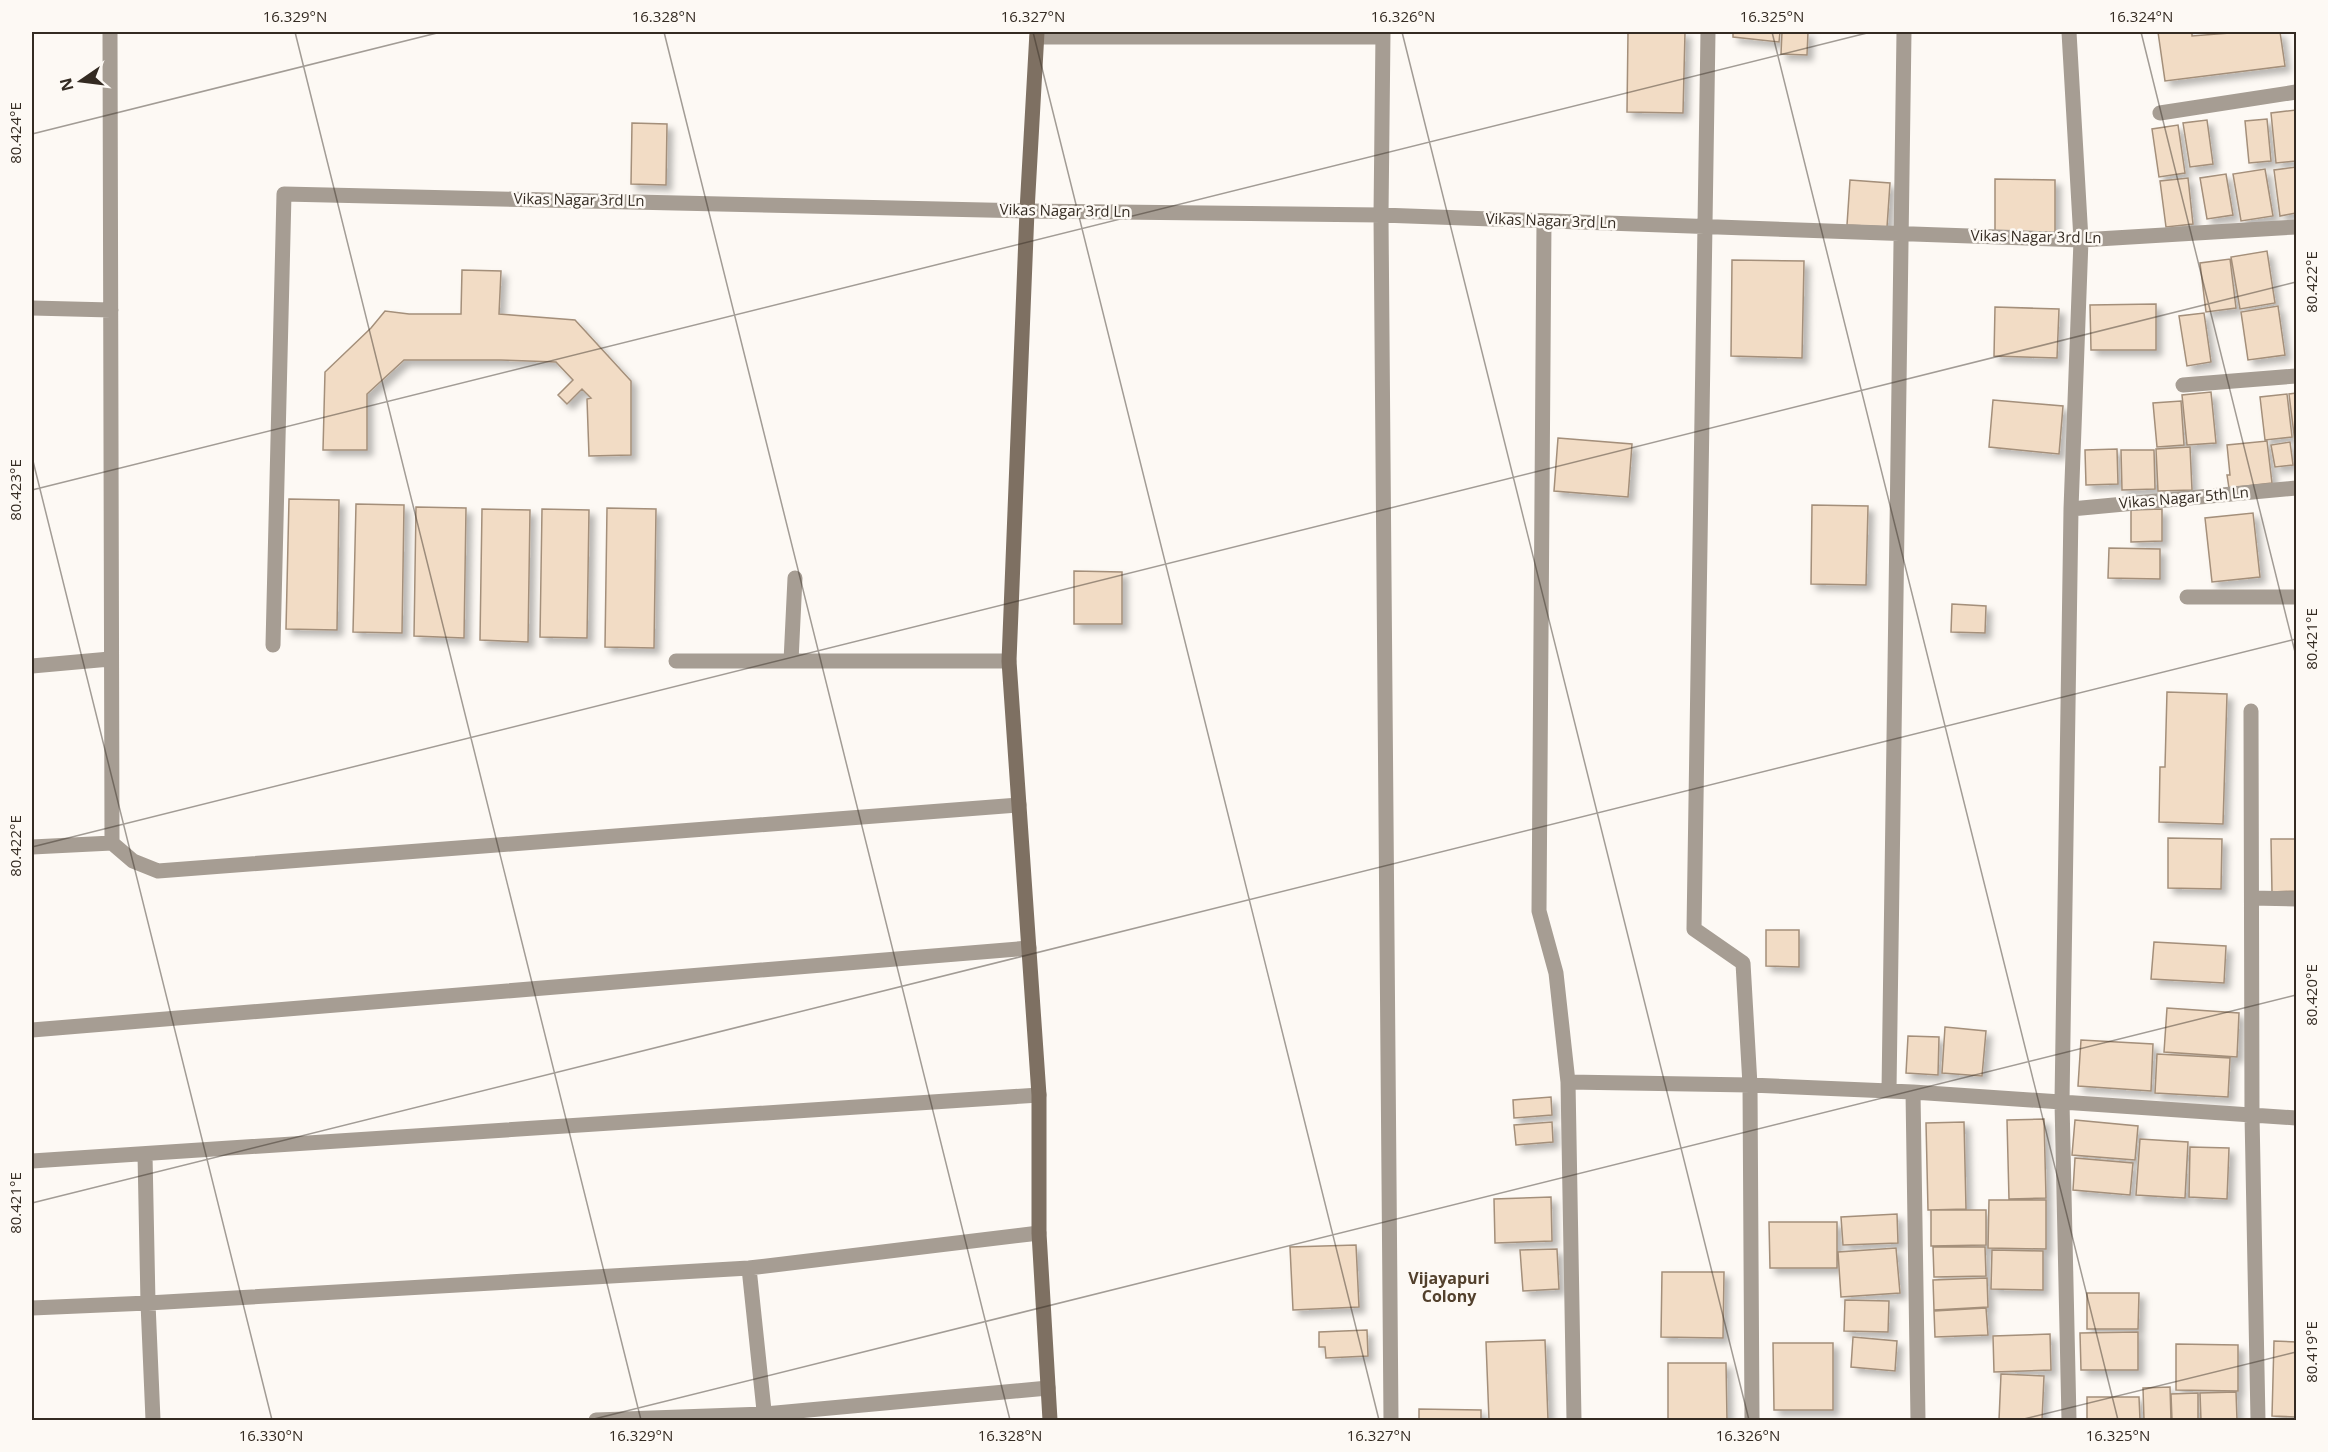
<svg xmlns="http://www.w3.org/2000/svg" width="2328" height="1452" font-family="'Open Sans',sans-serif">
<defs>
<filter id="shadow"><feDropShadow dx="5.5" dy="5.5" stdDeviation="3" flood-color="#0004"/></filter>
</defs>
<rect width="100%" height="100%" fill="#fdf9f4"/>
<path fill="#f2dcc5" stroke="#a48f7a" stroke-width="1.5" filter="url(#shadow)" d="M 1628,32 L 1685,32 L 1683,113 L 1627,112 Z
M 1733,32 L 1780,32 L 1779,42 L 1733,37 Z
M 1782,32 L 1808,32 L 1807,55 L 1781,54 Z
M 2158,32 L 2192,32 L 2192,36 L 2243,32 L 2280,32 L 2285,66 L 2165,81 Z
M 2296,110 L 2296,161 L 2276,163 L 2271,113 Z
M 2267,119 L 2271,161 L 2249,163 L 2245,121 Z
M 2207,120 L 2213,164 L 2190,167 L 2183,123 Z
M 632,123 L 667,124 L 666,185 L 631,184 Z
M 2178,125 L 2185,173 L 2159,177 L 2152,129 Z
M 2296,167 L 2296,213 L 2280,216 L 2274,170 Z
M 2265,169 L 2273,216 L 2241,221 L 2233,174 Z
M 2226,174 L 2233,215 L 2207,219 L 2200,178 Z
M 2188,178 L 2193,224 L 2166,227 L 2160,181 Z
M 1995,179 L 2055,180 L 2055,234 L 1995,234 Z
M 1850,180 L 1890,183 L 1887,227 L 1847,225 Z
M 2267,251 L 2275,303 L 2240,309 L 2231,257 Z
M 2230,259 L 2236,308 L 2206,312 L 2200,263 Z
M 1732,260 L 1804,261 L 1802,358 L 1731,356 Z
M 462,270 L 501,271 L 499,314 L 575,320 L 631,381 L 631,455 L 589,456 L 587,399 L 591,398 L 582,389 L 567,404 L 558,395 L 573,380 L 556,362 L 501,360 L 404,360 L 367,394 L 367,450 L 323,450 L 325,372 L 371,328 L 385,311 L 409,314 L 461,314 Z
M 2156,304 L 2156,350 L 2091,350 L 2090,305 Z
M 2278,306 L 2285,355 L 2248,360 L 2241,312 Z
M 1995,307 L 2059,309 L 2057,358 L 1994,356 Z
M 2204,313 L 2211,362 L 2187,366 L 2179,316 Z
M 2211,392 L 2216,443 L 2187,445 L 2182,395 Z
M 2296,393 L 2296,442 L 2295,442 L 2289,394 Z
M 2287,394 L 2292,437 L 2265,440 L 2260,397 Z
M 1993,400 L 2063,406 L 2059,454 L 1989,447 Z
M 2181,401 L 2184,445 L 2157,447 L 2153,403 Z
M 1558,438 L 1632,444 L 1628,497 L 1554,491 Z
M 2267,441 L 2272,483 L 2229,488 L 2227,475 L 2230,475 L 2227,445 Z
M 2290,442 L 2293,465 L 2275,467 L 2271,445 Z
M 2190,447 L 2192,490 L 2158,491 L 2156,449 Z
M 2117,449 L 2118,484 L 2086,485 L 2085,450 Z
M 2121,450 L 2154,450 L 2155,489 L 2122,490 Z
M 289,499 L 339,500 L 337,630 L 286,629 Z
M 356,504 L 404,505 L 402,633 L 353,632 Z
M 1812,505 L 1868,506 L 1866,585 L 1811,584 Z
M 416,507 L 466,508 L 464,638 L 414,636 Z
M 607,508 L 656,509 L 654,648 L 605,647 Z
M 482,509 L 530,510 L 528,642 L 480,640 Z
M 542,509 L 589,510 L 587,638 L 540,637 Z
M 2162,509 L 2162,541 L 2131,542 L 2131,510 Z
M 2253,513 L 2260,577 L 2212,582 L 2205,518 Z
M 2109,548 L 2160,549 L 2160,579 L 2108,578 Z
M 1074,571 L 1122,572 L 1122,624 L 1074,624 Z
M 1952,604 L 1986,606 L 1985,633 L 1951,632 Z
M 2167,692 L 2227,694 L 2223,824 L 2159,822 L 2160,767 L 2165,767 Z
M 2168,838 L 2222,839 L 2221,889 L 2168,888 Z
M 2271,839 L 2296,839 L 2296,891 L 2272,892 Z
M 1766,930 L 1799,930 L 1799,967 L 1766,966 Z
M 2154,942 L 2226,946 L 2224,983 L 2151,979 Z
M 2167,1008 L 2239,1013 L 2237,1057 L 2164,1052 Z
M 1945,1027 L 1986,1031 L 1982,1076 L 1942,1073 Z
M 1908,1036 L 1939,1037 L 1938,1075 L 1906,1073 Z
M 2081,1040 L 2153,1044 L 2151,1091 L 2078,1086 Z
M 2157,1054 L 2230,1058 L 2228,1097 L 2155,1093 Z
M 1551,1097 L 1552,1115 L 1514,1118 L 1513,1100 Z
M 2044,1119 L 2046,1198 L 2009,1199 L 2007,1120 Z
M 2075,1120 L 2138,1126 L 2135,1160 L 2072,1155 Z
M 1552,1122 L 1553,1142 L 1516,1145 L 1514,1125 Z
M 1964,1122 L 1966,1209 L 1928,1210 L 1926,1123 Z
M 2140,1139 L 2188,1142 L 2185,1198 L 2136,1195 Z
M 2190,1147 L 2229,1148 L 2227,1199 L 2189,1197 Z
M 2075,1158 L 2133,1163 L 2130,1195 L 2073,1190 Z
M 1551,1197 L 1552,1241 L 1495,1243 L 1494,1199 Z
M 1989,1200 L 2046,1200 L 2046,1249 L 1988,1248 Z
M 1931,1210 L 1986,1210 L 1986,1245 L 1931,1246 Z
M 1897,1214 L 1898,1243 L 1843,1245 L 1841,1217 Z
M 1769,1222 L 1837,1222 L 1837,1268 L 1770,1268 Z
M 1356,1245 L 1359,1307 L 1293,1310 L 1290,1247 Z
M 1933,1247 L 1985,1247 L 1986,1276 L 1934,1277 Z
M 1896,1248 L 1900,1293 L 1841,1297 L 1838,1252 Z
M 1557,1249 L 1559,1289 L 1523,1291 L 1520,1250 Z
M 1992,1250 L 2043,1251 L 2043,1290 L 1991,1289 Z
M 1662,1272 L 1724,1272 L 1723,1338 L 1661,1337 Z
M 1987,1278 L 1988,1307 L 1934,1310 L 1933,1280 Z
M 2087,1293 L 2139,1293 L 2138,1329 L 2087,1329 Z
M 1845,1300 L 1889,1301 L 1888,1332 L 1844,1331 Z
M 1986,1308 L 1988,1335 L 1935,1337 L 1934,1311 Z
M 1367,1330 L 1368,1356 L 1326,1358 L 1325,1347 L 1319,1347 L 1319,1332 Z
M 2138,1332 L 2138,1370 L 2081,1370 L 2080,1333 Z
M 2050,1334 L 2051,1370 L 1994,1372 L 1993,1336 Z
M 1853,1337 L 1897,1341 L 1895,1371 L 1851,1367 Z
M 1545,1340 L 1548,1420 L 1489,1420 L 1486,1342 Z
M 2274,1341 L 2296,1342 L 2296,1417 L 2272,1416 Z
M 1773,1343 L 1833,1343 L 1833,1410 L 1774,1410 Z
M 2176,1344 L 2238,1345 L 2238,1391 L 2176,1390 Z
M 1668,1363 L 1726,1363 L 1727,1420 L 1668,1420 Z
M 2001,1374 L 2044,1376 L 2042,1420 L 1999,1420 Z
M 2170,1387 L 2171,1420 L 2144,1420 L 2143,1388 Z
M 2236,1392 L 2237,1420 L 2201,1420 L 2200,1393 Z
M 2198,1393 L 2198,1420 L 2172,1420 L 2171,1394 Z
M 2087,1397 L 2139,1397 L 2140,1420 L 2087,1420 Z
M 1419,1409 L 1481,1410 L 1481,1420 L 1419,1420 Z"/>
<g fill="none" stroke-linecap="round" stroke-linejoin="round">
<path stroke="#a69d93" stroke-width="15" d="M 110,32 L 112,843 L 133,861 L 158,871 L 1019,805
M 1383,32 L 1381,215 L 1391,1420
M 1708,32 L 1694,929 L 1743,963 L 1750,1085 L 1752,1420
M 1037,37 L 1382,37
M 2160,113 L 2296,92
M 1544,221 L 1539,911 L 1556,973 L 1568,1082 L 1574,1420
M 32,308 L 111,310
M 2183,385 L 2296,376
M 2071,509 L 2296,488
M 2187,597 L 2296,597
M 273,645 L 284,194 L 1027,211 L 1381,215 L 2081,240 L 2296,227
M 676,661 L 1009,661
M 791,661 L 795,578
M 32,666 L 110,659
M 2251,711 L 2252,1115 L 2258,1420
M 32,847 L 112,843
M 2252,898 L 2296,899
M 32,1030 L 1029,948
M 1568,1082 L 1750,1085 L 1913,1092 L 2296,1118
M 1889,1091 L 1904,32
M 1913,1092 L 1918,1420
M 32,1161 L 1039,1095
M 749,1268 L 765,1420
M 32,1308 L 148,1303 L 145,1154
M 153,1420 L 148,1303 L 749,1268 L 1039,1233
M 596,1420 L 765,1414 L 1048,1388
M 2069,1420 L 2062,1102 L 2071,509 L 2081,240 L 2069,32"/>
<path stroke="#7e7062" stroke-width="15" d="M 1037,32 L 1027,211 L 1009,661 L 1039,1095 L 1039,1233 L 1050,1420"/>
</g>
<path fill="none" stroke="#342b22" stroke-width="1.5" stroke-opacity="0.45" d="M 295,32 L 641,1420M 664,32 L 1010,1420M 1033,32 L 1379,1420M 1402,32 L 1749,1420M 1772,32 L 2118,1420M 2141,32 L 2296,656M 32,134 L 441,32M 32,457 L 272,1420M 32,490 L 1871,32M 32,847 L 2296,282M 32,1203 L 2296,639M 590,1420 L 2296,995M 2020,1420 L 2296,1352"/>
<g text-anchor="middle" stroke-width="5" stroke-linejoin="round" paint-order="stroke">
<g font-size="15" fill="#342b22" stroke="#fdf9f4">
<text transform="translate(579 200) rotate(1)" y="5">Vikas Nagar 3rd Ln</text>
<text transform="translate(1065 211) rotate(1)" y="5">Vikas Nagar 3rd Ln</text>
<text transform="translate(1551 221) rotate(2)" y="5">Vikas Nagar 3rd Ln</text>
<text transform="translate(2036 237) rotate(1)" y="5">Vikas Nagar 3rd Ln</text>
<text transform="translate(2184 498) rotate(-5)" y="5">Vikas Nagar 5th Ln</text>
</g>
<g font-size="16" font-weight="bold" fill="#52402c" stroke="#fdf9f4">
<text x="1449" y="1284">Vijayapuri<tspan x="1449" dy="18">Colony</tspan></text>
</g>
</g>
<rect width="2328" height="1452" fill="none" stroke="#fdf9f4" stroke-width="66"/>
<g transform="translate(81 81) rotate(256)" stroke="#fdf9f4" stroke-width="4.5" paint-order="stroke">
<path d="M0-4.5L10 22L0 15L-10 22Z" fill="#342b22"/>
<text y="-9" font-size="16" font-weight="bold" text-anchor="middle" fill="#342b22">N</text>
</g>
<rect x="33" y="33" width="2262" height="1386" fill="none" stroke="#342b22" stroke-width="2"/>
<g font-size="15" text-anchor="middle" fill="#342b22">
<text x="295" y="22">16.329°N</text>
<text x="664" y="22">16.328°N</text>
<text x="1033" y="22">16.327°N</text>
<text x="1403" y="22">16.326°N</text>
<text x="1772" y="22">16.325°N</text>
<text x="2141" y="22">16.324°N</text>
<text transform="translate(16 133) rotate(-90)" y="5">80.424°E</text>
<text transform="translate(2312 282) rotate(-90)" y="5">80.422°E</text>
<text transform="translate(16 490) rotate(-90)" y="5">80.423°E</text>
<text transform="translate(2312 639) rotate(-90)" y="5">80.421°E</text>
<text transform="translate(16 846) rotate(-90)" y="5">80.422°E</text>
<text transform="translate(2312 995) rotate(-90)" y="5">80.420°E</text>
<text transform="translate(16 1203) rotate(-90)" y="5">80.421°E</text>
<text transform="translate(2312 1352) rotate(-90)" y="5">80.419°E</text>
<text x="271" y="1441">16.330°N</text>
<text x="641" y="1441">16.329°N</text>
<text x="1010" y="1441">16.328°N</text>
<text x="1379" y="1441">16.327°N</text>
<text x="1748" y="1441">16.326°N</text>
<text x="2118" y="1441">16.325°N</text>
</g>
</svg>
